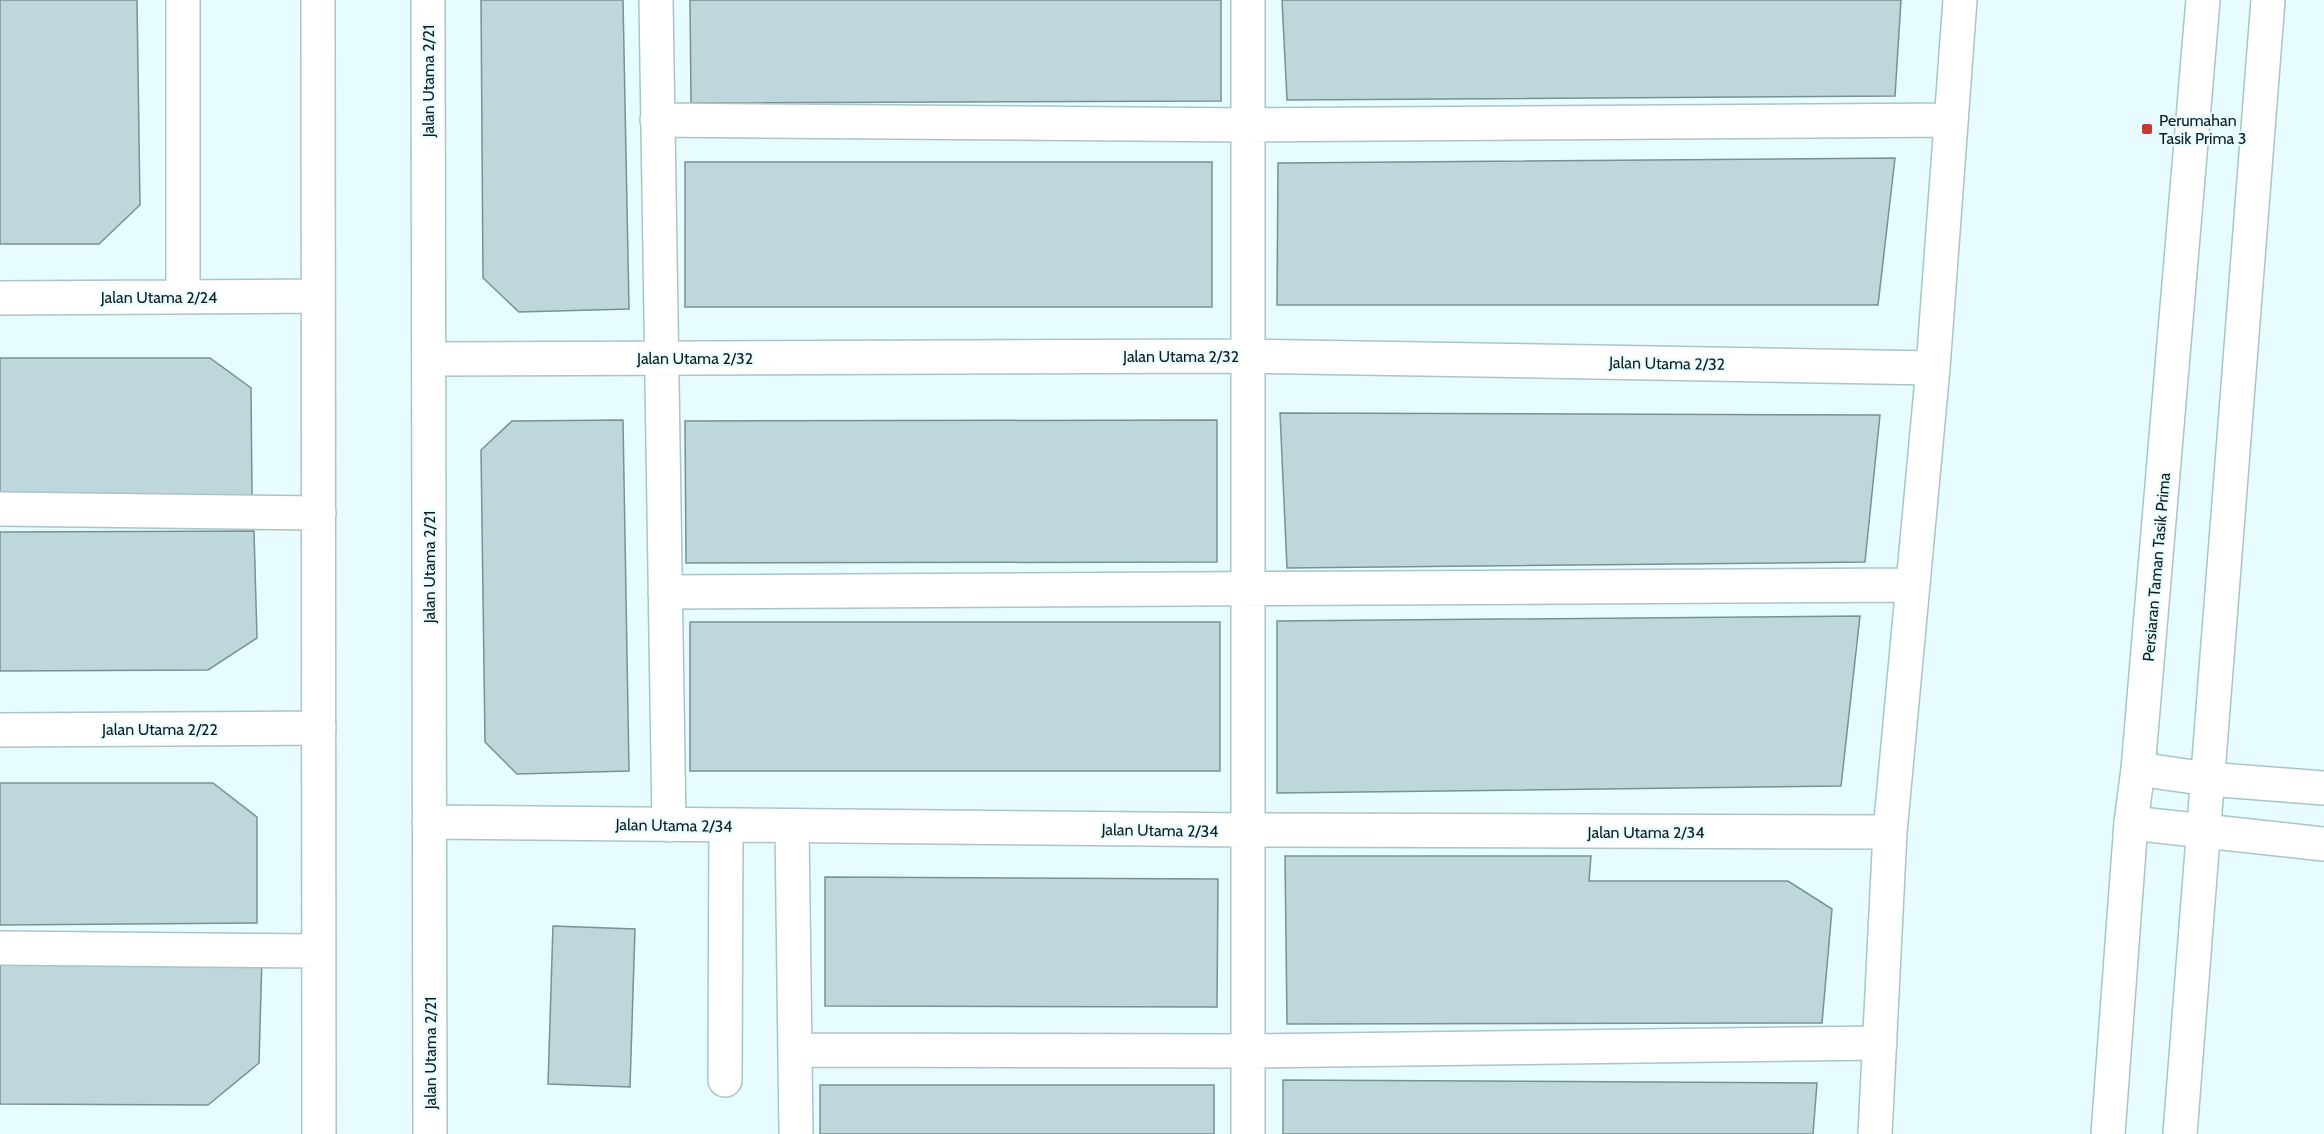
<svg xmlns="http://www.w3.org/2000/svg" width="2324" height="1134" font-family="Cabin,sans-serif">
<rect width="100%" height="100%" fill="#e7fcff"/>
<path fill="#bdd7da" stroke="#789194" stroke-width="1.5" d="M 0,0 L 137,0 L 140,205 L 99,244 L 0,244 Z
M 481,0 L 623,0 L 629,309 L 519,312 L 483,278 Z
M 690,0 L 1221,0 L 1221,101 L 691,103 Z
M 1282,0 L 1901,0 L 1895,96 L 1287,100 Z
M 1895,158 L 1878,305 L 1277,305 L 1278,163 Z
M 685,162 L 1212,162 L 1212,307 L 685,307 Z
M 0,358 L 210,358 L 251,388 L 252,496 L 0,497 Z
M 1280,413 L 1880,415 L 1865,562 L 1287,568 Z
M 623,420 L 629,771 L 517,774 L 485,742 L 481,450 L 512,421 Z
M 1217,420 L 1217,562 L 686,563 L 685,421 Z
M 254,531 L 257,638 L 208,670 L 0,671 L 0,532 Z
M 1860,616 L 1841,786 L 1277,793 L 1277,621 Z
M 690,622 L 1220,622 L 1220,771 L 690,771 Z
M 0,783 L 213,783 L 257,817 L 257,923 L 0,925 Z
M 1285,856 L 1591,856 L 1589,881 L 1788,881 L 1832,909 L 1822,1023 L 1287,1024 Z
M 825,877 L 1218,879 L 1217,1007 L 825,1006 Z
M 553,926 L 635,929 L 630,1087 L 548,1084 Z
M 0,956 L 262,956 L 259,1063 L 208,1105 L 0,1104 Z
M 1283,1080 L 1817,1083 L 1813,1134 L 1283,1134 Z
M 820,1085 L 1214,1085 L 1214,1134 L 820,1134 Z"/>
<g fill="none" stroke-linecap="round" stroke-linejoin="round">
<defs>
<path id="minor" d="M 183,0 L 183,297
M 318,0 L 319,1134
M 428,0 L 430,1134
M 656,0 L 669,825
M 1248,0 L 1248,1134
M 657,120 L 1248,125 L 1951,120
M 0,298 L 318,296
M 429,359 L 1248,356 L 1933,368
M 0,509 L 319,513
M 665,592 L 1913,585
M 0,730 L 319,728
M 2138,769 L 2207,779 L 2324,788
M 429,822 L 1248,830 L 1890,832
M 2131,823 L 2324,844
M 792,826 L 796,1134
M 0,948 L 319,951
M 795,1050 L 1248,1051 L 1880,1043
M 725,1080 L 726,825
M 1875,1134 L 1890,832 L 1933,368 L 1960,0"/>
<path id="major" d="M 2108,1134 L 2131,823 L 2138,769 L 2203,0
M 2180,1134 L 2268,0"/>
</defs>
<use href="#minor" stroke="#aac4c7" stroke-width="36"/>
<use href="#major" stroke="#aac4c7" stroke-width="36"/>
<use href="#minor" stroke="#fff" stroke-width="33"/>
<use href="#major" stroke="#fff" stroke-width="33"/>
</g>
<rect fill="#c73937" stroke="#e7fcff" stroke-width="2" x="2141" y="123" width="12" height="12" rx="3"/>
<g text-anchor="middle" stroke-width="4.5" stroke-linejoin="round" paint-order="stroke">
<g font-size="16" fill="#111a1c" stroke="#e7fcff">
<text transform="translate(428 81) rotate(-90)" y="6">Jalan Utama 2/21</text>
<text x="159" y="303">Jalan Utama 2/24</text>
<text x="1181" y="362">Jalan Utama 2/32</text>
<text x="695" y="364">Jalan Utama 2/32</text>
<text transform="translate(1667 363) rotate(1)" y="6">Jalan Utama 2/32</text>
<text transform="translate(429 567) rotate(-90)" y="6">Jalan Utama 2/21</text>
<text transform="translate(2156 567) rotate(-85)" y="6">Persiaran Taman Tasik Prima</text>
<text x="160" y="735">Jalan Utama 2/22</text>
<text transform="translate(674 825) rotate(1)" y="6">Jalan Utama 2/34</text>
<text transform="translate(1160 830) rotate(1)" y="6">Jalan Utama 2/34</text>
<text x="1646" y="838">Jalan Utama 2/34</text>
<text transform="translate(430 1053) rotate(-90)" y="6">Jalan Utama 2/21</text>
</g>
<g font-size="16" fill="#111a1c" stroke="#e7fcff" text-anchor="start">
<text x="2159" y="126">Perumahan<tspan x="2159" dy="18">Tasik Prima 3</tspan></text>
</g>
</g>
</svg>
